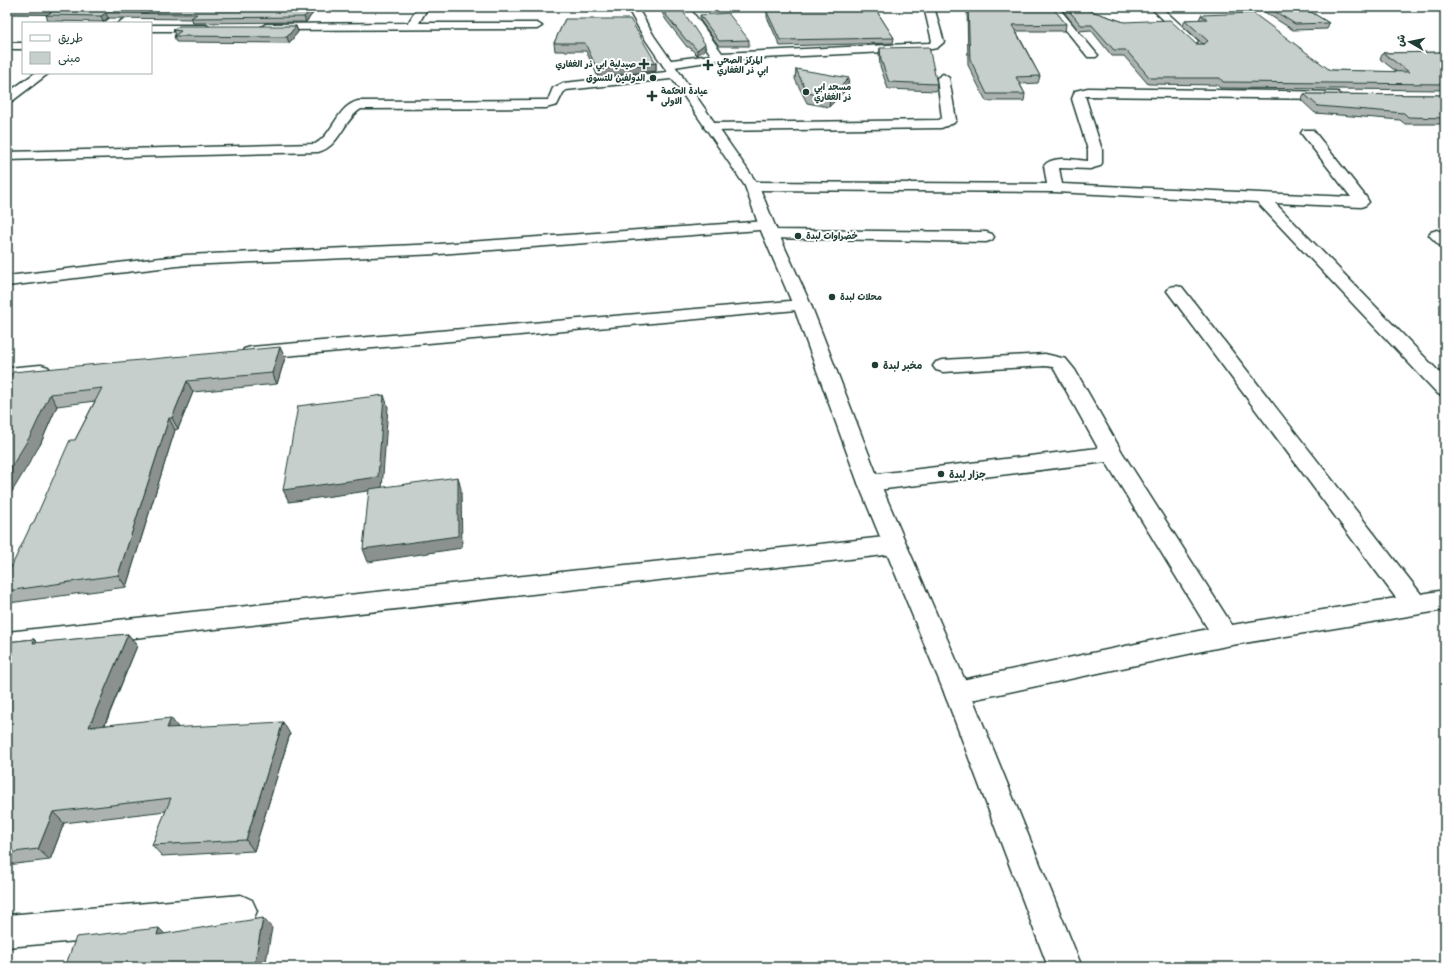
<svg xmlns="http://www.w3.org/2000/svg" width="1452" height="974" font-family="'Playpen Sans','Playpen Sans Arabic',sans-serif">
<rect width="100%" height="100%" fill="#fff"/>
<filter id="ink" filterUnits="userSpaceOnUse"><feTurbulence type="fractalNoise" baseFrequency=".025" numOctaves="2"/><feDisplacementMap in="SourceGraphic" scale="8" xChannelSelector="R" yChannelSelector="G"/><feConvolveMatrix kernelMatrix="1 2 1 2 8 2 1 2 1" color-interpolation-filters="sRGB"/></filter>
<g filter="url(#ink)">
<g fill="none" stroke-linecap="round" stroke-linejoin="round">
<defs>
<path id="street" d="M 7,7 L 84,8 L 89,11 L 84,14 L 7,13 Z
M 124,7 L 136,7 L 116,23 L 104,23 Z
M 418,7 L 428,7 L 419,23 L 537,23 L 542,26 L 537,29 L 266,30 L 261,27 L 266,24 L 408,23 Z
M 679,7 L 689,7 L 722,53 L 930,43 L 932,41 L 924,7 L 934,7 L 944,42 L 937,48 L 926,50 L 719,60 L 668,68 L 664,67 L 662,64 L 664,61 L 711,55 Z
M 1047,7 L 1058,7 L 1096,53 L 1098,55 L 1096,57 L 1088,57 Z
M 1150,7 L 1161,7 L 1196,39 L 1198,41 L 1196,43 L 1188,43 Z
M 151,25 L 206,25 L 211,28 L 206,31 L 151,31 Z
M 7,43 L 23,43 L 23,49 L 7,49 Z
M 676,71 L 682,75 L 680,78 L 566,90 L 563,93 L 557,105 L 546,108 L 361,109 C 343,120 340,147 318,152 L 7,160 L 7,152 L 315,144 C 334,134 336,107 358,101 L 545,100 L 548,100 L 553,88 L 563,83 Z
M 35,73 L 49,73 L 11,102 L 7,103 L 7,93 Z
M 943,74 L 949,78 L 956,120 L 954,123 L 941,128 L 711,131 L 706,130 L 704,127 L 706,124 L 711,123 L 939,120 L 942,118 L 937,78 Z
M 1088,88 L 1338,92 L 1340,95 L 1334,99 L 1085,96 L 1102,150 L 1102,163 L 1100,166 L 1090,169 L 1059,168 L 1062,184 L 1351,197 L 1301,133 L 1303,130 L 1313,130 L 1366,197 L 1369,202 L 1366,205 L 1361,207 L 1275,203 L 1445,378 L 1445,396 L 1438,394 L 1257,202 L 1055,192 L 752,190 L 747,189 L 745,186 L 747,183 L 752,182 L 1047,184 L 1044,166 C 1052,155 1076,160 1088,161 L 1088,150 L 1072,99 L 1075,91 Z
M 767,221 L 773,223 L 775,226 L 773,229 L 439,254 L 186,265 L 7,286 L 7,276 L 186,255 L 439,244 Z
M 771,230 L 986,232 L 992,234 L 994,237 L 992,240 L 986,242 L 765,238 L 763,235 L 765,232 Z
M 1437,230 L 1445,234 L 1445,247 L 1439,245 L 1429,235 L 1431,232 Z
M 1176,286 L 1182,287 L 1421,594 L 1445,590 L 1445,610 L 1226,646 L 957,703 L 947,700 L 944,692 L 947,684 L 957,681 L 1208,629 L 1106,462 L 869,491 L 861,488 L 858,483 L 861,478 L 869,475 L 1098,448 L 1053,367 L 1045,366 L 943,372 L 936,370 L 933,366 L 936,362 L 943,360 L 1045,354 L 1066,359 L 1075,370 L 1122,452 L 1232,625 L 1396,598 L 1170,295 L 1167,291 L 1170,287 Z
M 802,300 L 808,301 L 811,305 L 808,309 L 251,359 L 244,357 L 242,353 L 244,349 L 251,347 Z
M 41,365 L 48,367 L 51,371 L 48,375 L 7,380 L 7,368 Z
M 894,536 L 902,539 L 906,545 L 902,551 L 894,554 L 7,652 L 7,632 Z
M 241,895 L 252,900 L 257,911 L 252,922 L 241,927 L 7,947 L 7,915 Z"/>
<path id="secondary" d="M 627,7 L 637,7 L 654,36 L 759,186 L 775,226 L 811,305 L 880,483 L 970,692 L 1082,967 L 1048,967 L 944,692 L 858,483 L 793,305 L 759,226 L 745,186 L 643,36 Z"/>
</defs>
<use href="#street" stroke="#1f3d34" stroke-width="3"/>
<use href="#secondary" stroke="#1f3d34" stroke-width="3"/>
<use href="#street" fill="#fff" fill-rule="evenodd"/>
<use href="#secondary" fill="#fff" fill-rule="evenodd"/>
</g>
<path fill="#abb2af" stroke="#1f3d34" d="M 126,7 L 318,7 L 306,22 L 193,23 L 192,19 L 108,18 L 103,22 L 48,21 L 46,15 L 124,10 L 127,7 Z
M 659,7 L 680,7 L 705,50 L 697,55 L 689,47 L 687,47 L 666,20 Z
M 764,7 L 874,7 L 894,38 L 893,43 L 780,46 L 767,17 L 767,13 Z
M 967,7 L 1052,7 L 1066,24 L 1065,31 L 1016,31 L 1040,76 L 1038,83 L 1020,84 L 1025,94 L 1024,101 L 986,101 L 968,65 Z
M 1060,7 L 1079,7 L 1124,22 L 1196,44 L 1203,44 L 1183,26 L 1185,20 L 1199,20 L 1201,15 L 1330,70 L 1397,72 L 1380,59 L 1383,53 L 1445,52 L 1445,90 L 1220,88 L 1217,85 L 1148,84 L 1124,56 L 1112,56 L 1091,30 L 1079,31 Z
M 1264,7 L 1303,7 L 1329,23 L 1327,29 L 1293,30 L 1263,11 Z
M 700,15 L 749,40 L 749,46 L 719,46 L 700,20 Z
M 565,19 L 656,63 L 656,71 L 598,77 L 586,51 L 555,51 L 554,43 Z
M 296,26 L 298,32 L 289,43 L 176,42 L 174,36 L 175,35 L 173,30 Z
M 880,48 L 937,84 L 936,91 L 888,89 L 880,66 L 879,54 Z
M 796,69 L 848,88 L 829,107 L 807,103 L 795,79 Z
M 1304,94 L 1445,95 L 1445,124 L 1405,124 L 1400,120 L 1315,113 L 1301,100 Z
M 285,358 L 277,384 L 193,392 L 178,429 L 175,430 L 126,587 L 9,603 L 7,601 L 7,576 L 75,440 L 95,401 L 57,406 L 40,445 L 7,382 Z
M 128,634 L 137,646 L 105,725 L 178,728 L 290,734 L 254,851 L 162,856 L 152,845 L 166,811 L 64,823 L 50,860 L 7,865 L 7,642 L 34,639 L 37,643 Z"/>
<path fill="#8b918f" stroke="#1f3d34" d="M 313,7 L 318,7 L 306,22 L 304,17 Z
M 106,13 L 108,18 L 103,22 L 101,16 Z
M 296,26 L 298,32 L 289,43 L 287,37 Z
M 705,44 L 705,50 L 697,55 L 697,50 Z
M 656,63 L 656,71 L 598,77 L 597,69 Z
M 849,78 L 848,88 L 829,107 L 830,97 Z
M 280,347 L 285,358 L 277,384 L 272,373 Z
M 187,381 L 193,392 L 178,429 L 172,418 Z
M 50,394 L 57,406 L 40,445 L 7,500 L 7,474 Z
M 384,395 L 388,407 L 382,489 L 289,502 L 283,490 Z
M 169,418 L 175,430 L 126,587 L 118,575 Z
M 458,477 L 461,489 L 462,548 L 368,562 L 363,549 Z
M 128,634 L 137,646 L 99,738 L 89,727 Z
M 34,639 L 45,651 L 33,643 Z
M 171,718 L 180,730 L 167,728 Z
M 283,722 L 290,734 L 254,851 L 246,840 Z
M 53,812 L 64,823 L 50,860 L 38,849 Z
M 263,918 L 272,928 L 265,967 L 254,967 Z
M 159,928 L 169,938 L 157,935 Z"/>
<path fill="#c7cfcc" stroke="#1f3d34" d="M 127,7 L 313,7 L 304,17 L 191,18 L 197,14 L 106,13 L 101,16 L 46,15 L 55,10 L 124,10 Z
M 662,7 L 680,7 L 705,44 L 697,50 L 689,41 L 687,41 L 666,15 Z
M 767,7 L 874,7 L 894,38 L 780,40 L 767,12 L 769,11 Z
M 968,7 L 1052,7 L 1066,24 L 1012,25 L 1040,76 L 1016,77 L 1025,94 L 987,94 L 970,59 Z
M 1066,7 L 1079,7 L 1124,22 L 1170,20 L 1196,44 L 1204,44 L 1208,41 L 1185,20 L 1207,19 L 1201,15 L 1253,13 L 1330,70 L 1409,72 L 1383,53 L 1445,52 L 1445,84 L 1223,82 L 1220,78 L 1150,78 L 1126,50 L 1114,50 L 1092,25 L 1081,25 Z
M 1268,7 L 1303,7 L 1329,23 L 1295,24 Z
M 728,13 L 749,40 L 719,41 L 700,15 Z
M 565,19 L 630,19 L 656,63 L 597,69 L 585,43 L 554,43 Z
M 179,26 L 296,26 L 287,37 L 174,36 L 181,31 L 173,30 Z
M 929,47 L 937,84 L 889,82 L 881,60 L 880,48 Z
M 796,69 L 849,78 L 830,97 L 807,93 Z
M 1304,94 L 1445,95 L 1445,118 L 1408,117 L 1404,113 L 1318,106 Z
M 280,347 L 272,373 L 187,381 L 172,418 L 169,418 L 118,575 L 7,591 L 7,576 L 31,525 L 33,524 L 70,440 L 75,440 L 102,388 L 50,394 L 32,433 L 7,474 L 7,382 L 13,372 Z
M 384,395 L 378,477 L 283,490 L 298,406 Z
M 458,477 L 458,536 L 363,549 L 369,489 Z
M 128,634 L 89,727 L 171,718 L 167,728 L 283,722 L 246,840 L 152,845 L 171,798 L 53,812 L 38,849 L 7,853 L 7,642 L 34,639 L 33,643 Z
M 263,918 L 254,967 L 65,967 L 76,937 L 159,928 L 157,935 Z"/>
</g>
<g fill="#1f3d34" stroke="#fff" stroke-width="1.5">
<path d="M642 58h4v4h4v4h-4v4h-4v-4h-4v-4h4z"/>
<path d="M706 59h4v4h4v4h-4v4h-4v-4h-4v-4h4z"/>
<circle cx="653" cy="78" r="4"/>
<circle cx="806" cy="92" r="4"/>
<path d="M650 90h4v4h4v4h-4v4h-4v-4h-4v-4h4z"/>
<circle cx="798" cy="236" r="4"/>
<circle cx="832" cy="297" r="4"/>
<circle cx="875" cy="365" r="4"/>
<circle cx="941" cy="474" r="4"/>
</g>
<g text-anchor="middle" stroke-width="4" stroke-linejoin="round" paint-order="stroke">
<g font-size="9" font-weight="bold" fill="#1f3d34" stroke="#fff" text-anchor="start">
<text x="717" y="63">المركز الصحي<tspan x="717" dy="10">ابي ذر الغفاري</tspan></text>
<text x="636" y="67" text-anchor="end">صيدلية ابي ذر الغفاري</text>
<text x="645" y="81" text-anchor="end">الدولفين للتسوق</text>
<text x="814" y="90">مسجد ابي<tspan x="814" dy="10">ذر الغفاري</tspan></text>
<text x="661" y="94">عيادة الحكمة<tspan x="661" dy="10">الاولى</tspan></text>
<text x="806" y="239">خضراوات لبدة</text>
<text x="840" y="300">محلات لبدة</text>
</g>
<g font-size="10" font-weight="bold" fill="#1f3d34" stroke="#fff" text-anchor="start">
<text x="883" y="369">مخبر لبدة</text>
<text x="949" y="478">جزار لبدة</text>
</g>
</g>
<rect width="1452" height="974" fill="none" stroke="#fff" stroke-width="24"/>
<rect x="12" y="12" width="1428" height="950" fill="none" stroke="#1f3d34" stroke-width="1.5" filter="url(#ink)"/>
<rect x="22" y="22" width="130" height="52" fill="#ffffff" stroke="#a5b1ae"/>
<rect x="30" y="35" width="20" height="6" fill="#ffffff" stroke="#a5b1ae"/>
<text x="58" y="42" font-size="12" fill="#1f3d34">طريق</text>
<rect x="30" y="52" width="20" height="12" fill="#c7cfcc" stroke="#a5b1ae"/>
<text x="58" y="62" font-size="12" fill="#1f3d34">مبنى</text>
<g transform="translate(1410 42) rotate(279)" stroke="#ffffff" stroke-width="3" paint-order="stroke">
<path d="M0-3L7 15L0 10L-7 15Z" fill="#1f3d34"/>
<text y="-6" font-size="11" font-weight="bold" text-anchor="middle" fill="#1f3d34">ش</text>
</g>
</svg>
